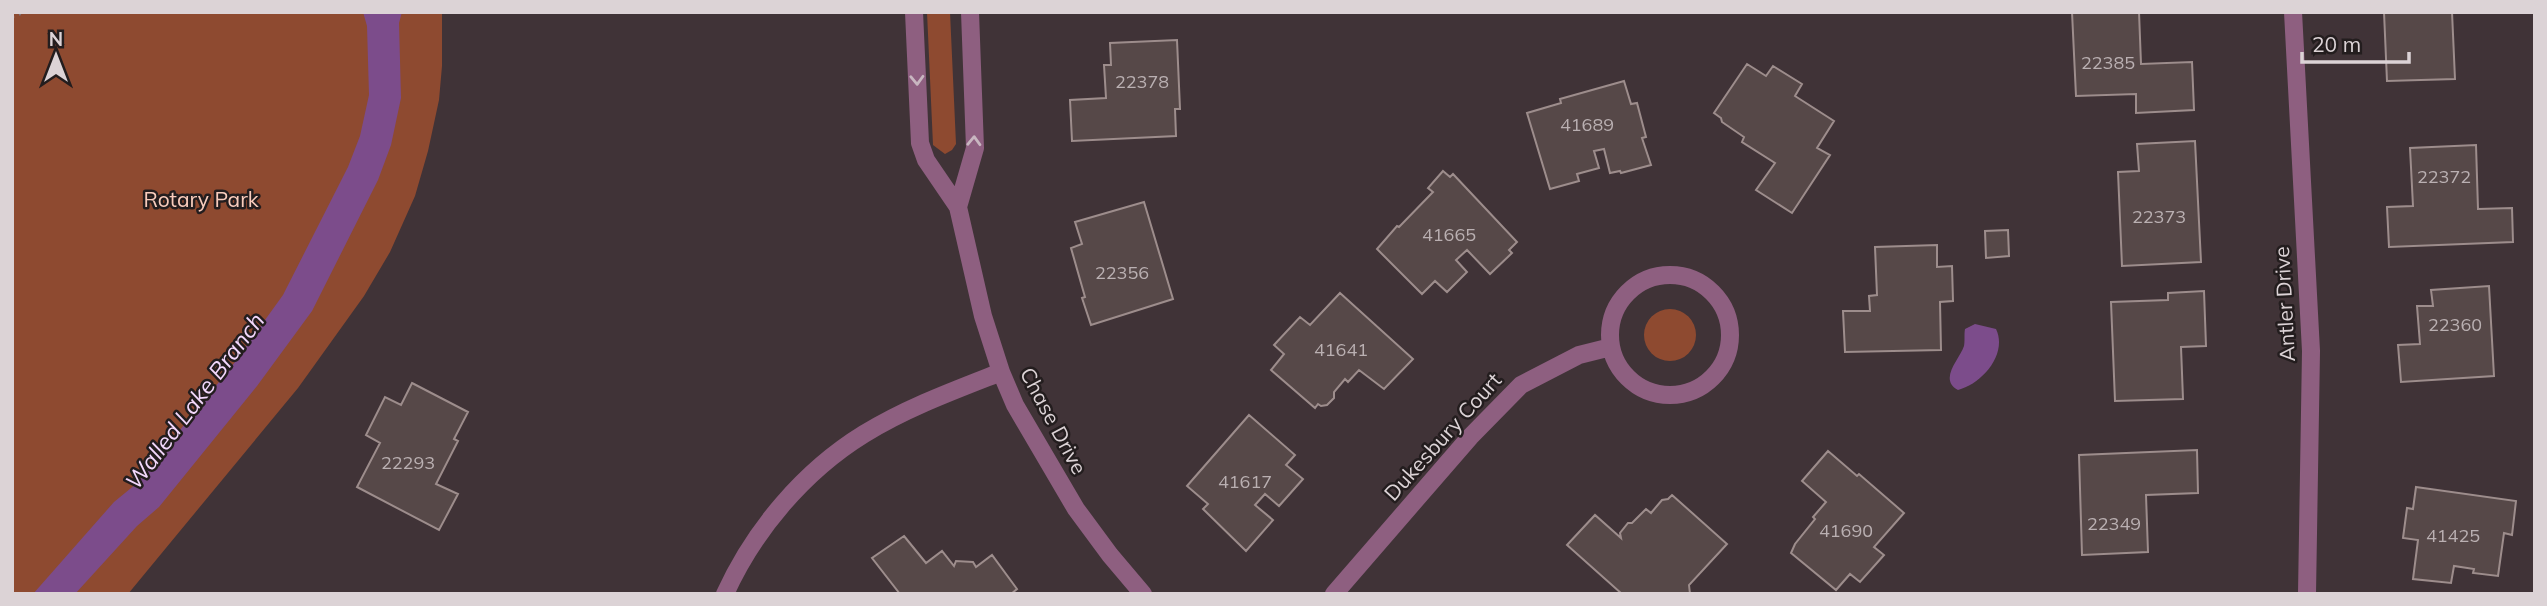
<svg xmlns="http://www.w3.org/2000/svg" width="2547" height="606" font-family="Mulish,sans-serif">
<rect width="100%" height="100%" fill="#403337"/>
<path fill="#8e4a30" d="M 12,12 L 442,12 L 442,66 L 439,100 L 428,151 L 415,196 L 390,252 L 364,296 L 298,388 L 128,594 L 12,594 Z
M 927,12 L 950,12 L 956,144 L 952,150 L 945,154 L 933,145 Z
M1644 335a26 26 0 1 1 52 0a26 26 0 1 1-52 0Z"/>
<path fill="#7c4c8b" d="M 363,12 L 402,12 L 399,23 L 401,98 L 391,145 L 378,180 L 312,311 L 257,386 L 159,507 L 137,526 L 75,594 L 33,594 L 114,502 L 136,484 L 232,366 L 283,295 L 348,167 L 360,136 L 369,95 L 367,26 Z
M 1975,324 L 1996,329 C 2008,354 1982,384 1958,390 C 1938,379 1960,359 1964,346 C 1965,341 1964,334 1965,329 Z"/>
<path fill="#564848" stroke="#9d8d8c" stroke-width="2" d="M 2072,12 L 2139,12 L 2141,64 L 2192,62 L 2194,110 L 2136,113 L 2136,94 L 2076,96 Z
M 2384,12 L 2452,12 L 2455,79 L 2387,81 Z
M 1177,40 L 1180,109 L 1175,109 L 1176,136 L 1072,141 L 1070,100 L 1106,98 L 1104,65 L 1111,65 L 1110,43 Z
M 1747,64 L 1766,76 L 1773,66 L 1802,84 L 1795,96 L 1834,121 L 1817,148 L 1830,155 L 1792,213 L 1756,190 L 1775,163 L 1742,142 L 1744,137 L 1722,122 L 1721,118 L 1714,113 Z
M 1624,81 L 1631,104 L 1637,103 L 1646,137 L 1642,138 L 1651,165 L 1621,173 L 1620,171 L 1610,173 L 1604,149 L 1594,151 L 1599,168 L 1577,174 L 1579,181 L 1550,189 L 1527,113 L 1561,103 L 1560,99 Z
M 2195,141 L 2201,262 L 2122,266 L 2118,172 L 2139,171 L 2137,144 Z
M 2476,145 L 2478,209 L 2512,208 L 2513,242 L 2389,247 L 2387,207 L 2413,206 L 2410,148 Z
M 1443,171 L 1450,177 L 1453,174 L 1517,242 L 1509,250 L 1512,253 L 1490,274 L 1467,250 L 1456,260 L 1467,272 L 1447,292 L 1435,281 L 1422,294 L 1377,249 L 1397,226 L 1399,227 L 1433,192 L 1428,188 Z
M 1144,202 L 1173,299 L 1091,325 L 1082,298 L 1085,297 L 1071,248 L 1082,244 L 1075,222 Z
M 2008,230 L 2009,256 L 1986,258 L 1985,231 Z
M 1937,245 L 1937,267 L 1952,266 L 1953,301 L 1940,302 L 1941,350 L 1845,352 L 1843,311 L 1870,311 L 1869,296 L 1877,295 L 1875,247 Z
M 2489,286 L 2494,376 L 2401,382 L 2398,345 L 2420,344 L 2417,306 L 2433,306 L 2431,290 Z
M 2204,291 L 2206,346 L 2181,347 L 2183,399 L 2115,401 L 2111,302 L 2168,300 L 2168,293 Z
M 1340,293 L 1413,359 L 1384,389 L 1359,370 L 1348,382 L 1345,379 L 1334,392 L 1334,398 L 1327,405 L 1321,406 L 1318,404 L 1315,408 L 1271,370 L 1284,354 L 1274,345 L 1300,317 L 1310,325 Z
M 412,383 L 468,412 L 454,439 L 458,441 L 436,484 L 458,494 L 439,530 L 357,487 L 380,443 L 366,435 L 385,397 L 401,405 Z
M 1249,415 L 1295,455 L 1286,465 L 1303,479 L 1279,506 L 1265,494 L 1255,505 L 1273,520 L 1246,551 L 1203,509 L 1208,504 L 1187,486 Z
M 2197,450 L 2198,493 L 2146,495 L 2148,552 L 2082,555 L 2079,455 Z
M 1828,451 L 1857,476 L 1859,474 L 1904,513 L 1874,547 L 1884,555 L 1860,582 L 1850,574 L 1836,590 L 1791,553 L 1795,544 L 1815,519 L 1813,517 L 1826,502 L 1802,481 Z
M 2416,487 L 2516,501 L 2512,535 L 2504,533 L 2498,576 L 2473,573 L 2474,569 L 2454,566 L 2451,583 L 2413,579 L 2418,540 L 2403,538 L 2407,508 L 2413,509 Z
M 1672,495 L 1727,544 L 1689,585 L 1690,594 L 1622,594 L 1567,545 L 1595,515 L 1621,538 L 1620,533 L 1628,523 L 1632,523 L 1646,509 L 1651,513 L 1662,500 L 1668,499 Z
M 904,536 L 926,563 L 942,551 L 954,566 L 956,561 L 973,562 L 976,567 L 992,555 L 1017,589 L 1011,594 L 900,594 L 872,558 Z"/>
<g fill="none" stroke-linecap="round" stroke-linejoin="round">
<path stroke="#82767a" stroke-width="4.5" stroke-dasharray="2 5" stroke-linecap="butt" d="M 12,16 L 23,12"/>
<path stroke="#8e5f80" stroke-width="18" d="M 914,12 L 920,143 L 926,160 L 958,207 L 983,316 L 1001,372 L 1015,405 L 1076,509 L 1110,555 L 1143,594
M 2293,12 L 2311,351 L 2307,594
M 958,207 L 975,148 L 970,12
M1610 335a60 60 0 1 1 120 0a60 60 0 1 1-120 0Z
M 725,594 C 754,530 804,471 864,434 C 906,408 955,390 1001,372
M 1334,594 L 1470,437 L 1521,385 L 1579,355 L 1611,347"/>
</g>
<defs><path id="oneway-chevron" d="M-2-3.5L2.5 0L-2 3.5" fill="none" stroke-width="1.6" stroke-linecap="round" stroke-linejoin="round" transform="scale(1.75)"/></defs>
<g stroke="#c8b6c0">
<use href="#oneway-chevron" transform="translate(917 80) rotate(88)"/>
<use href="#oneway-chevron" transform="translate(974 141) rotate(-88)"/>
</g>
<g text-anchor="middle" stroke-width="5" stroke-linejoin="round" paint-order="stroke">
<g font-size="18" fill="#bab0b2">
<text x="2108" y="69">22385</text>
<text x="1142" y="88">22378</text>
<text x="1587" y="131">41689</text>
<text x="2444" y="183">22372</text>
<text x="2159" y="223">22373</text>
<text x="1449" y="241">41665</text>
<text x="1122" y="279">22356</text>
<text x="2455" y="331">22360</text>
<text x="1341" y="356">41641</text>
<text x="408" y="469">22293</text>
<text x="1245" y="488">41617</text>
<text x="2114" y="530">22349</text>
<text x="1846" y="537">41690</text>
<text x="2453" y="542">41425</text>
</g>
<g font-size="21" fill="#f9ccbc" stroke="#231d1e">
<text x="201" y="207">Rotary Park</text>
</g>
<g font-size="21" fill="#dcd3d6" stroke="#231d1e">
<text transform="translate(2285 304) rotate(-93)" y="7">Antler Drive</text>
<text transform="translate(1053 421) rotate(62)" y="7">Chase Drive</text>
<text transform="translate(1443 437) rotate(-48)" y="7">Dukesbury Court</text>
</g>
<g font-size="23" font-style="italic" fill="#f3d8fc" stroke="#231d1e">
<text transform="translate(195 401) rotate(-53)" y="8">Walled Lake Branch</text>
</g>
</g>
<rect width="2547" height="606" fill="none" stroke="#dcd3d6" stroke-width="28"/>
<g transform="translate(56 56)" stroke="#231d1e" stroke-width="5" paint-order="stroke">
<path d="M0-5L12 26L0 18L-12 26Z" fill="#dcd3d6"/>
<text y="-10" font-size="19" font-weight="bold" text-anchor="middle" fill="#dcd3d6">N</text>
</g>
<path d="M2302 52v10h107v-10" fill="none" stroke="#dcd3d6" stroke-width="3.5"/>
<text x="2312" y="52" font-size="21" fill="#dcd3d6" stroke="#231d1e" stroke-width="5" paint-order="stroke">20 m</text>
</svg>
